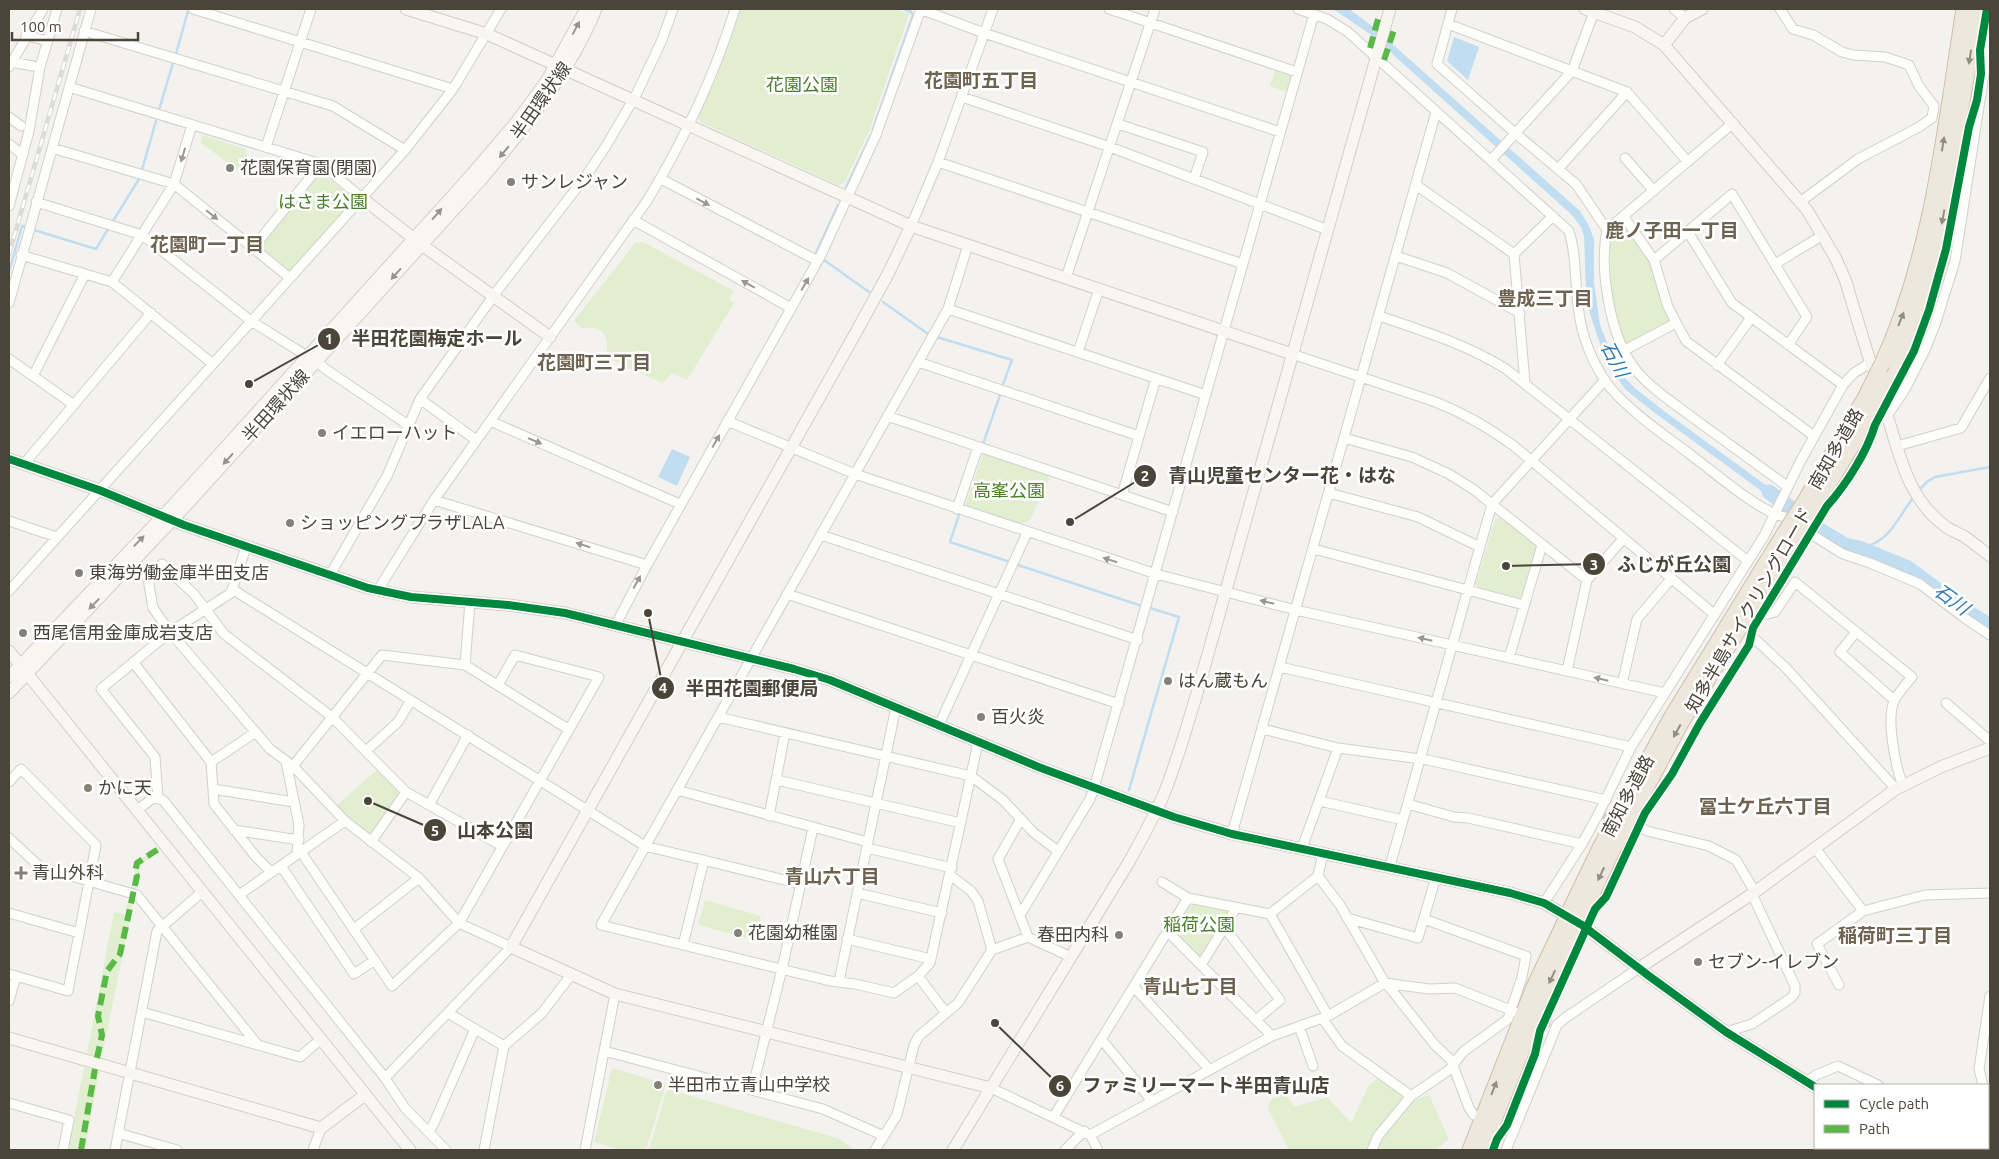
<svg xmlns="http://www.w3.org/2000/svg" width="1999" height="1159" font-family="Ubuntu,'Noto Sans JP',sans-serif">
<rect width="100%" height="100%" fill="#f4f2ee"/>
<path fill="#e1eecf" d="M 740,9 L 895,9 L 909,14 L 870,129 L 844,183 L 838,185 L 700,122 L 698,117 L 717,76 Z
M 1276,68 L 1291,73 L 1292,76 L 1287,92 L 1270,86 Z
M 202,135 L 245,149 L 253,174 L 248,178 L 201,143 Z
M 319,172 L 353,197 L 353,201 L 291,271 L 287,270 L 262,250 L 261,246 Z
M 1621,225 L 1626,226 L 1650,262 L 1663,307 L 1670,319 L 1668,322 L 1628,343 L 1625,342 C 1609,310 1611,273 1610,239 L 1611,233 Z
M 643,242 L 734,291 L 729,299 L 734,303 L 687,380 L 672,373 L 662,383 L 606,357 C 610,340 604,322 583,329 L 574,321 L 635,243 Z
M 983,453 L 1048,474 L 1049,479 L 1030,520 L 1022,524 L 965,506 Z
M 1501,516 L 1535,544 L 1536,548 L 1521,597 L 1518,598 L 1478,587 L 1476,584 L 1495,519 Z
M 377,770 L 399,791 L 399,796 L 372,833 L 367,834 L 336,806 Z
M 157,847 L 160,850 L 141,865 L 102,1057 L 87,1053 L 114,912 L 125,914 L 137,862 Z
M 705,900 L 761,916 L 755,940 L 698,925 Z
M 1193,903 L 1226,909 L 1229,915 L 1202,957 L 1199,957 L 1174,933 L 1174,929 Z
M 84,1067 L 99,1072 L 85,1150 L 68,1150 Z
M 612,1068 L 666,1084 L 646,1150 L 621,1150 L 594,1142 Z
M 1380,1077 L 1414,1100 L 1429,1095 L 1449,1139 L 1436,1150 L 1289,1150 L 1268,1109 L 1271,1100 L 1279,1095 L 1288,1097 L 1294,1107 L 1327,1097 L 1351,1123 L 1369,1085 Z
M 667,1089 L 837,1138 L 850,1146 L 852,1150 L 649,1150 Z"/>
<path fill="#c0ddf1" d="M 1333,9 L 1349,9 L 1372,26 L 1580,211 L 1589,226 L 1594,239 L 1594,282 L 1600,325 L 1614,360 L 1625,378 L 1636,389 L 1664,411 L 1778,494 L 1775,501 L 1651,410 L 1626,390 L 1615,375 L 1602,350 L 1590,314 L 1586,291 L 1584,236 L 1581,227 L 1572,215 L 1370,34 Z
M 1454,37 L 1479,47 L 1468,80 L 1447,61 Z
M 672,449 L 690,457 L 677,486 L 658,477 Z"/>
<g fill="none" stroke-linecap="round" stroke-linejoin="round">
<path stroke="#c0ddf1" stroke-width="2.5" d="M 176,54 L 188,11
M 159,110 L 173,63
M 873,129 L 913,15 L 911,12 L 904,9
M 142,170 L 156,121
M 846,187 L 871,135
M 113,221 L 139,179
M 34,230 L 96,249 L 108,229
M 816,253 L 838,205
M 824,260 L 869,292
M 9,272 L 22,226 L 25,227
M 883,302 L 928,334
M 937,337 L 1012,360 L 1002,387
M 983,444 L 1000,395
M 1918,491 L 1928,481 L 1935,477 L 1990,467
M 959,515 L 950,542 L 1010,562
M 1859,548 C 1890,543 1896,520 1913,498
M 1018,565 L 1142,606
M 1129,790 L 1179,617 L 1150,608"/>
<path stroke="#c0ddf1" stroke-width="15" d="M 1769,492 L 1823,532 L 1845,545 L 1859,548 L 1908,568 L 1960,607 L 1990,626"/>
<path stroke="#d2cfca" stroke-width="9" stroke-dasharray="9 4.5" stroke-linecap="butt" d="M 1737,595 L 1768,614
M 1599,813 L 1640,827
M 1532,1017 L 1551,1023"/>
<defs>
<path id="street" d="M 193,9 L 453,89
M 920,9 L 984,33 L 1280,132
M 1109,9 L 1297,72
M 1298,9 L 1327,19 L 1348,32 L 1569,231 C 1579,263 1573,299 1583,332 C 1588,352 1602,381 1617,395 C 1639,418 1666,436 1691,455 C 1714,472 1759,512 1785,517
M 1452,9 L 1437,64 L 1515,133 L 1576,184 L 1607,230 C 1599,269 1610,337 1635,369 C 1651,389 1675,404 1696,420 C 1726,442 1757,464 1788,487
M 1674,9 L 1685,18
M 1780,9 L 1793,29 L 1813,35 L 1842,52 L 1853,55 L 1885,57 L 1909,65 L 1919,86 L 1934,106 L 1932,118 L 1919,127 L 1858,159 L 1800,202
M 1448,24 L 1627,92 L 1688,162
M 84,31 L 333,106 L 405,150
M 26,35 L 46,41
M 11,62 L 33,66
M 9,67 L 43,9
M 69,87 L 321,164 L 362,198
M 962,97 L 1110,147 L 1328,230
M 9,117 L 21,126
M 1118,124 L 1203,152 L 1194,179
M 9,144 L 23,155
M 266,147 L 311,9
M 52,148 L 174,184 L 290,278
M 1625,158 L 1654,191
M 1491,160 L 1572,71 L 1594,12
M 938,162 L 1243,264
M 1559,168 L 1627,92
M 661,179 L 818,261
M 1416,185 L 1514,254
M 36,202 L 142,235 L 251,321 L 307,356
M 9,206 L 29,131 L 40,67 L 57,9
M 1624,217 L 1654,260 L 1668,307 L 1686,341 L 1814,436
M 633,220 L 791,308
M 911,226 L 938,162 L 993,9
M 1607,230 L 1733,123
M 1688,232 L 1732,303 L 1843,385
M 968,245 L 948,309 L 601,925 L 830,981 L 855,984 L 894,993 L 918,976 L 930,963 L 978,743
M 253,248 L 321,164
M 21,255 L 112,282 L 213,364
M 1396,256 L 1447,273 L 1520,313
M 1654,260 L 1732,194 L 1807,317 L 1788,345
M 1775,264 L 1823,235
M 1066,278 L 1155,9
M 112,282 L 174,184 L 192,125
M 9,303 L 91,9
M 948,309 L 1206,395
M 1379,316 C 1423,331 1466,344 1506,369 L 1748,561
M 1625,350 L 1676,323
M 1078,352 L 1099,289
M 1292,354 L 1433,401 C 1462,412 1488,427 1514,446 L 1715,615
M 9,359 L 74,405
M 317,361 L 324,368 L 408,425
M 918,362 L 1139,436
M 1717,365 L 1751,318
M 33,376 L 85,274
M 1525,383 L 1514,254 L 1553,216
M 420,399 L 476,440
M 887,416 L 1173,512
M 1887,416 L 1904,391 L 1926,348 L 1936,322 L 1955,261 L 1990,36
M 490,421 L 680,504
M 727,421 L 855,474 L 1156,574 L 1296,610 L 1665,693
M 1344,438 L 1412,457 L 1449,474 L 1473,489 L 1587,580
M 1897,446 L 1961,428 L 1990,378
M 24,464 L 151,313
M 1329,493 L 1418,517 L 1480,547
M 1122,495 L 1156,378
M 434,500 L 647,565
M 957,509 L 978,447
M 9,521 L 57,537
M 821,535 L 1138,640
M 1814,536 L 1843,554 L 1870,563 L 1920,584 L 1966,619 L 1990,635
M 1314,549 L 1524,605
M 134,561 L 148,579 L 153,608 L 170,632 L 270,749 L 293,766 L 345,821 L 419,878 L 459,923 L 511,947 L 385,1078
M 330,575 L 387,476 L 420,399 L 497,291 L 586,176 L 606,146 L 636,95 L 662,40 L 673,9
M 148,579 L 162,564 L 194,594 L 224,634 L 332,717 L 406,792 L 502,846
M 232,589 L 645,846 L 801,884
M 378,590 L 434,500 L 647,201 C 684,140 714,77 735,9
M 9,591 L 405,150 L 453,89 L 501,9
M 787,594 L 1119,704
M 1768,614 L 1775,612 L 1795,582 L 1912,677 C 1906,684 1899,692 1895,699 C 1885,717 1896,768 1903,786
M 615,626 L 647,565 L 821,255 L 876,135 L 921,9
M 1856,632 L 1840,652 L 1894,700
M 1756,640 L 1786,668 L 1896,789
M 1509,658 L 1542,545
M 133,662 L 211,762 L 214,804 L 256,857 L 271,872
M 465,665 L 470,602
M 1280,667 L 1631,747
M 1567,671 L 1587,580 L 1623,539
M 1622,684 L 1637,619 L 1671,579
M 1946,703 L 1990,741
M 718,717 L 971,776 L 1003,800 L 1034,833 L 1058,851
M 939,725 L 1027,533
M 1263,729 L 1338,748 L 1428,760 L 1606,800
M 366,751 L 398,722 L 411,700
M 211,762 L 256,732
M 286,762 L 299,825 L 297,854
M 293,766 L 382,655 L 465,665 L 568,729
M 777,780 L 961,823
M 9,782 L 21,769 L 96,845 L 68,991 L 9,974
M 213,789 L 294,802
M 677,790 L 868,842
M 158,798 L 155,757 L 101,689 L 170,632 L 231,593 L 246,547
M 1320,801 L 1403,820
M 1408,804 L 1454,817 L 1468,818 L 1582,844
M 429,805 L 468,735
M 137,810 L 153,798 L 163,800 L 385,1078 L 405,1108 L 446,1150
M 769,816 L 785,733
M 1021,819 L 998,859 L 1028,937
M 1640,827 L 1647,831 L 1709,846 L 1736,860 L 1755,892
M 234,830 L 299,840
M 1232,834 L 1436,112
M 9,838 L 40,867 L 137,895 L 257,1044
M 371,842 L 406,792
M 867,848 L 952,868
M 1302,848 L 1338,748
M 1815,848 L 1863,911 L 1925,895 L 1990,893
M 301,852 L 392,986 L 459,923 L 599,677 L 515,655 L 498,685
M 1323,853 L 1318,876 L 1340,905 L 1385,983 L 1390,988 L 1435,1045 L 1451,1060 L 1469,1108 L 1474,1115
M 281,866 L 354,974 L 375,960
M 1390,866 L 1492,504 L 1605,380
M 950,875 L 971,891 L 978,901 L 992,950
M 1162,882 L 1188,898 L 1270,914 L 1328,1016
M 857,893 L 942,913
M 239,895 L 345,821
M 1544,903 L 1582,844 L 1599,813 L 1631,747 L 1764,536 L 1800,462 L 1843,385 L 1854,373 L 1870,363
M 9,913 L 79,933
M 1270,914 L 1318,876
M 1020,915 L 1090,799 L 1094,788 L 1314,14
M 1347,918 L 1418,938 L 1436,877
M 1224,927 L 1280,1000 L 1256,1020
M 354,929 L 419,878
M 1168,932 L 1272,1036
M 847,939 L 931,959
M 683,945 L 704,860
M 1201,965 L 1236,908
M 918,976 L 946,1013
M 839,981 L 896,707
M 1839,985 L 1817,944 L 1863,911
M 1134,987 L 1209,1069
M 9,1001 L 16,976
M 142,1012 L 300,1057 L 321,1039
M 448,1013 L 504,1046
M 1322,1018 L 1342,1046 L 1411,1096
M 1299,1026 L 1313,1066
M 1726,1032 L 1752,1024 L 1791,998 L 1795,993 L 1795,986 L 1752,894
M 1102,1040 L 1152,1101
M 604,1051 L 823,1109 L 884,1136
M 1806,1082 L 1816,1075 L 1838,1066 L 1878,1085
M 1983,1085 L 1979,1069 L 1990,996
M 991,1088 L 1090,1135 L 1272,1036 L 1328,1016 L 1385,983 L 1429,989 L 1455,988 L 1518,1013
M 752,1090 L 782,969 L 813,828
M 1988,1097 L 1990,1110
M 9,1103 L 69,1120 L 63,1150
M 1054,1116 L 1188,898
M 429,1132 L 434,1123 L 475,1029
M 118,1133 L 177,1150
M 1090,1135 L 1098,1150
M 1988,1145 L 1990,1137
M 115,1150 L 157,931 L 202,892
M 313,1150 L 321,1128
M 484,1150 L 504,1046 L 542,1013 L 571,975
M 585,1150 L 615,994
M 875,1150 L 897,1115 L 914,1045 L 919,1036 L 958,1003 L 992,950 L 1028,937 L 1071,957
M 1065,1150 L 1084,1131
M 1372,1150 L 1378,1136 L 1411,1096 L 1449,1070 L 1463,1052 L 1508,1019 L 1522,977 L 1526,956 L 1424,919
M 1506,1150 L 1557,1025 L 1565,1018 L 1639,968"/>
<path id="secondary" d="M 406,9 L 487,34 L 911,226 L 1292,354
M 1585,9 L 1635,27 L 1664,45 L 1807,210 L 1835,257 L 1845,279 L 1872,368
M 1664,45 L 1685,18 L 1702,9
M 362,198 L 422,245 L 550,337
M 911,226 L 888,274 L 855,334 L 511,947 L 615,994 L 991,1088
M 1886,412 C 1900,455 1907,498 1945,526 C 1951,531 1959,533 1965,537 C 1974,543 1982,550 1990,556
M 9,459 L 99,490 L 184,525 L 368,588 L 411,597 L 508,605 L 565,613 L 794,669 L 830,680 L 1041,768 L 1174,817 L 1232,834 L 1510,893 L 1544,903 L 1582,925 L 1649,976 L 1726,1032 L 1815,1087
M 9,651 L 410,1150
M 9,677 L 173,505 L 472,174 L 517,121 L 547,80 L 586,9
M 9,693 L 183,509 L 481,180 C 525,127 570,73 596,9
M 1639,968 L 1752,894 L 1896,789 L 1943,766 L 1990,748
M 9,1038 L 321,1128 L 365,1095
M 1920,1148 L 1924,1150
M 953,1150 L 1129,862 C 1141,840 1153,819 1163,796 C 1176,765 1185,732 1195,700 L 1390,9"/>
<path id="highway" d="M 1882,364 C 1933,253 1945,128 1964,9
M 1889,379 L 1916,316 L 1926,288 L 1941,224 L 1978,9
M 1805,501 L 1865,398
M 1814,508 L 1874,409
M 1572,906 L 1601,846 L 1671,718 L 1784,534
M 1583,913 L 1611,853 L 1682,721 L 1794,540
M 1470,1150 L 1534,987 L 1563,926
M 1482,1150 L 1546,990 L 1573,933"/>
</defs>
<use href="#street" stroke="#d2d0cb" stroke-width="11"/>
<use href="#secondary" stroke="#d3cfc5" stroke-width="13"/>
<use href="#highway" stroke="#ccbfa9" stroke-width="17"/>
<use href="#street" stroke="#fdfdfc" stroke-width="9"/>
<use href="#secondary" stroke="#f7f6f1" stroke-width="11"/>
<use href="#highway" stroke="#ede8db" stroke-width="15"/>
<defs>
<path id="rail" d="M 9,254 L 80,9"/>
</defs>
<use href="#rail" stroke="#dbdbda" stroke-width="4.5"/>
<use href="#rail" stroke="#fff" stroke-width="2.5" stroke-dasharray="8" stroke-linecap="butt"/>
<defs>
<path id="highway-bridge" d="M 1865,398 L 1882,364
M 1874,409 L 1889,379
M 1784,534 L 1805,501
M 1794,540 L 1814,508
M 1563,926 L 1572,906
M 1573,933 L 1583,913"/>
</defs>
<use href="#highway-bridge" stroke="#ccbfa9" stroke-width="17" stroke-linecap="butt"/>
<use href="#highway-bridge" stroke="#ede8db" stroke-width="15"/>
<path stroke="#58b947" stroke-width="6" stroke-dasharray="12 6" stroke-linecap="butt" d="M 1370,48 L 1378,19
M 1384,60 L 1394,30
M 97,1058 L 102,1035 L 98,1016 L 107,971 L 120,954 L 137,876 L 135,872 L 137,863 L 160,848
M 81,1150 L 95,1069"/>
<defs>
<path id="cycleway" d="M 9,459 L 99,490 L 184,525 L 368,588 L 411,597 L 508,605 L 565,613 L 794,669 L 830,680 L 1041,768 L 1174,817 L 1232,834 L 1510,893 L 1544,903 L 1582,925 L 1649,976 L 1726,1032 L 1815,1087
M 1493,1150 L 1497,1139 L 1507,1125 L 1535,1054 L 1540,1031 L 1595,909 L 1606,897 L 1645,813 L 1672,774 L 1700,723 L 1749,645 L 1753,628 L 1827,506 C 1846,485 1867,452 1875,425 L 1914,351 L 1929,310 L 1946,249 L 1969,127 L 1977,100 L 1981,74 L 1980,50 L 1987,9"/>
</defs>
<use href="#cycleway" stroke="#fff" stroke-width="11"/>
<use href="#cycleway" stroke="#00873e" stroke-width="8"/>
</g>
<defs><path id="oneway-solid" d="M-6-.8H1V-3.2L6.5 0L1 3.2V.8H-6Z" transform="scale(1.25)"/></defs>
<g fill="#98948c">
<use href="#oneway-solid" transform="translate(576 28) rotate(-62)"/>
<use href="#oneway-solid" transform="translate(504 152) rotate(130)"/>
<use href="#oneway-solid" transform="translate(437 214) rotate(-49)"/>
<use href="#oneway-solid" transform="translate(396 274) rotate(132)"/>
<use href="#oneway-solid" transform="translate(228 459) rotate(132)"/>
<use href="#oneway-solid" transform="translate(139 541) rotate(-46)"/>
<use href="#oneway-solid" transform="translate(94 604) rotate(134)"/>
</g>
<g fill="#948e82">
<use href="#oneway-solid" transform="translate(1970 57) rotate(99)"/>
<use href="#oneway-solid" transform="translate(1943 144) rotate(-81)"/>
<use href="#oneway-solid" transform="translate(1943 217) rotate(101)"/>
<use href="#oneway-solid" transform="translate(1901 319) rotate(-68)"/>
<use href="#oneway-solid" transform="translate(1677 731) rotate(119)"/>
<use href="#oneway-solid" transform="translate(1601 874) rotate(115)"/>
<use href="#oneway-solid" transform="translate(1552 977) rotate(115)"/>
<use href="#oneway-solid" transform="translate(1494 1088) rotate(-69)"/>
</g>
<g fill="#9b9791">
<use href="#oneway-solid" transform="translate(183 155) rotate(107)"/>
<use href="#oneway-solid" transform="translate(703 202) rotate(28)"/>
<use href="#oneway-solid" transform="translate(212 215) rotate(39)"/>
<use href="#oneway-solid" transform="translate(748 284) rotate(-151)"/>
<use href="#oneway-solid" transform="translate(805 284) rotate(-60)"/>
<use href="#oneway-solid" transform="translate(535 441) rotate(23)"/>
<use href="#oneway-solid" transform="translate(716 441) rotate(-60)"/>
<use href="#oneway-solid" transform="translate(583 545) rotate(-163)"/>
<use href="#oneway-solid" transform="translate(1110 560) rotate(-162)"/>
<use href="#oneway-solid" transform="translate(637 582) rotate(-61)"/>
<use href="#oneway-solid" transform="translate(1267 602) rotate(-166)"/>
<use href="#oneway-solid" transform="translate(1425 639) rotate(-167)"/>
<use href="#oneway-solid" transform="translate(1601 679) rotate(-167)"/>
</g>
<g fill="#868178" stroke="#fff" stroke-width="2">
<circle cx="230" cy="168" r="5"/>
<circle cx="511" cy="182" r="5"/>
<circle cx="322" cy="433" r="5"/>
<circle cx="290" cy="523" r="5"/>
<circle cx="79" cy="573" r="5"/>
<circle cx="23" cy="633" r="5"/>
<circle cx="1168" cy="681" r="5"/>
<circle cx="981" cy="717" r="5"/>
<circle cx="88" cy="788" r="5"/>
<path d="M18.5 865.5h5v5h5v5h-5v5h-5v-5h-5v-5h5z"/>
<circle cx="738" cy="933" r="5"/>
<circle cx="1119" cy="935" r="5"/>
<circle cx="1698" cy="962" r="5"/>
<circle cx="658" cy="1085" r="5"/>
</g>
<g text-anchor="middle" stroke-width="5" stroke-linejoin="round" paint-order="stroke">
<g font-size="18" fill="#4a7f2a" stroke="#fff">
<text x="802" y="91">花園公園</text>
<text x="323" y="208">はさま公園</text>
<text x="1009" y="497">高峯公園</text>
<text x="1199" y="931">稲荷公園</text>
</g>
<g font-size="18" fill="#4b4439" stroke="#fff">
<text transform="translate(541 101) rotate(-55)" y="6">半田環状線</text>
<text transform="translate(276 406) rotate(-48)" y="6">半田環状線</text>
<text transform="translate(1836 449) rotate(-60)" y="6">南知多道路</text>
<text transform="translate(1749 610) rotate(-60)" y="6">知多半島サイクリングロード</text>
<text transform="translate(1628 796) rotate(-62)" y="6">南知多道路</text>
</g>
<g font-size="18" fill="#4b4439" stroke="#fff" text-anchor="start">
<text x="240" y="174">花園保育園(閉園)</text>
<text x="521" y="188">サンレジャン</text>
<text x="332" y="439">イエローハット</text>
<text x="300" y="529">ショッピングプラザLALA</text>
<text x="89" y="579">東海労働金庫半田支店</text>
<text x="33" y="639">西尾信用金庫成岩支店</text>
<text x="1178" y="687">はん蔵もん</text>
<text x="991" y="723">百火炎</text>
<text x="98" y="794">かに天</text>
<text x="32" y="879">青山外科</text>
<text x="748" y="939">花園幼稚園</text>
<text x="1109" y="941" text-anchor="end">春田内科</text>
<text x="1708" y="968">セブン-イレブン</text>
<text x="668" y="1091">半田市立青山中学校</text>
</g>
<g font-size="19" font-weight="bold" fill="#6e6250" stroke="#fff">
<text x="981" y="87">花園町五丁目</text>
<text x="1672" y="237">鹿ノ子田一丁目</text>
<text x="207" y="251">花園町一丁目</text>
<text x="1545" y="305">豊成三丁目</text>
<text x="594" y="369">花園町三丁目</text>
<text x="1765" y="813">冨士ケ丘六丁目</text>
<text x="832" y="883">青山六丁目</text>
<text x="1895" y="942">稲荷町三丁目</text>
<text x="1190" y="993">青山七丁目</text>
</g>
<g font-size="19" font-style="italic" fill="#2e7ab2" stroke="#fff">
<text transform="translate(1615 359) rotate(62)" y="7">石川</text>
<text transform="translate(1952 599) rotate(36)" y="7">石川</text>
</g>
</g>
<path fill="none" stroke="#4b4439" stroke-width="2" d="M249 384L329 339M1070 522L1145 476M1506 566L1594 564M648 613L663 688M368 801L435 830M995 1023L1060 1086"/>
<g fill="#4b4439" stroke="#fff" stroke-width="2">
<circle cx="249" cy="384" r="5"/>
<circle cx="1070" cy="522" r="5"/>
<circle cx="1506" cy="566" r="5"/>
<circle cx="648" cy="613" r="5"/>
<circle cx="368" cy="801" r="5"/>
<circle cx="995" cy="1023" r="5"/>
<circle cx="329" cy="339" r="12"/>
<circle cx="1145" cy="476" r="12"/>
<circle cx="1594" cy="564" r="12"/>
<circle cx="663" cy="688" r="12"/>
<circle cx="435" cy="830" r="12"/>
<circle cx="1060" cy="1086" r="12"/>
</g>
<g font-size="15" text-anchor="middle" font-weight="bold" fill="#fff">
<text x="329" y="344">1</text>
<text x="1145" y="481">2</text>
<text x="1594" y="570">3</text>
<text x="663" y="693">4</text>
<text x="435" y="836">5</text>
<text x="1060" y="1091">6</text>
</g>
<g font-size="19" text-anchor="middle" font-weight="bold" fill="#4b4439" stroke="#fff" stroke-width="5" stroke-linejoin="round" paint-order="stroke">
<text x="437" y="345">半田花園梅定ホール</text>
<text x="1282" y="482">青山児童センター花・はな</text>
<text x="1674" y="571">ふじが丘公園</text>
<text x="752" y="695">半田花園郵便局</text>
<text x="495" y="837">山本公園</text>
<text x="1206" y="1092">ファミリーマート半田青山店</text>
</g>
<rect width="1999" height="1159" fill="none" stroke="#4b4439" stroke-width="20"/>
<rect x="1814" y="1084" width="175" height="65" fill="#ffffff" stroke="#b7b4b0"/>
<rect x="1824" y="1100" width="25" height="8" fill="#00873e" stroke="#b7b4b0"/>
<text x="1859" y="1109" font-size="15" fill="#4b4439">Cycle path</text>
<rect x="1824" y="1125" width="25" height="8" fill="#58b947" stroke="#b7b4b0"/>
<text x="1859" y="1134" font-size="15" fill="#4b4439">Path</text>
<path d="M12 32v8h126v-8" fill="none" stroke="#4b4439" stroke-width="2.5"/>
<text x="20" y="32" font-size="15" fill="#4b4439" stroke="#ffffff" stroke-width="4" paint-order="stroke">100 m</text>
</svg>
